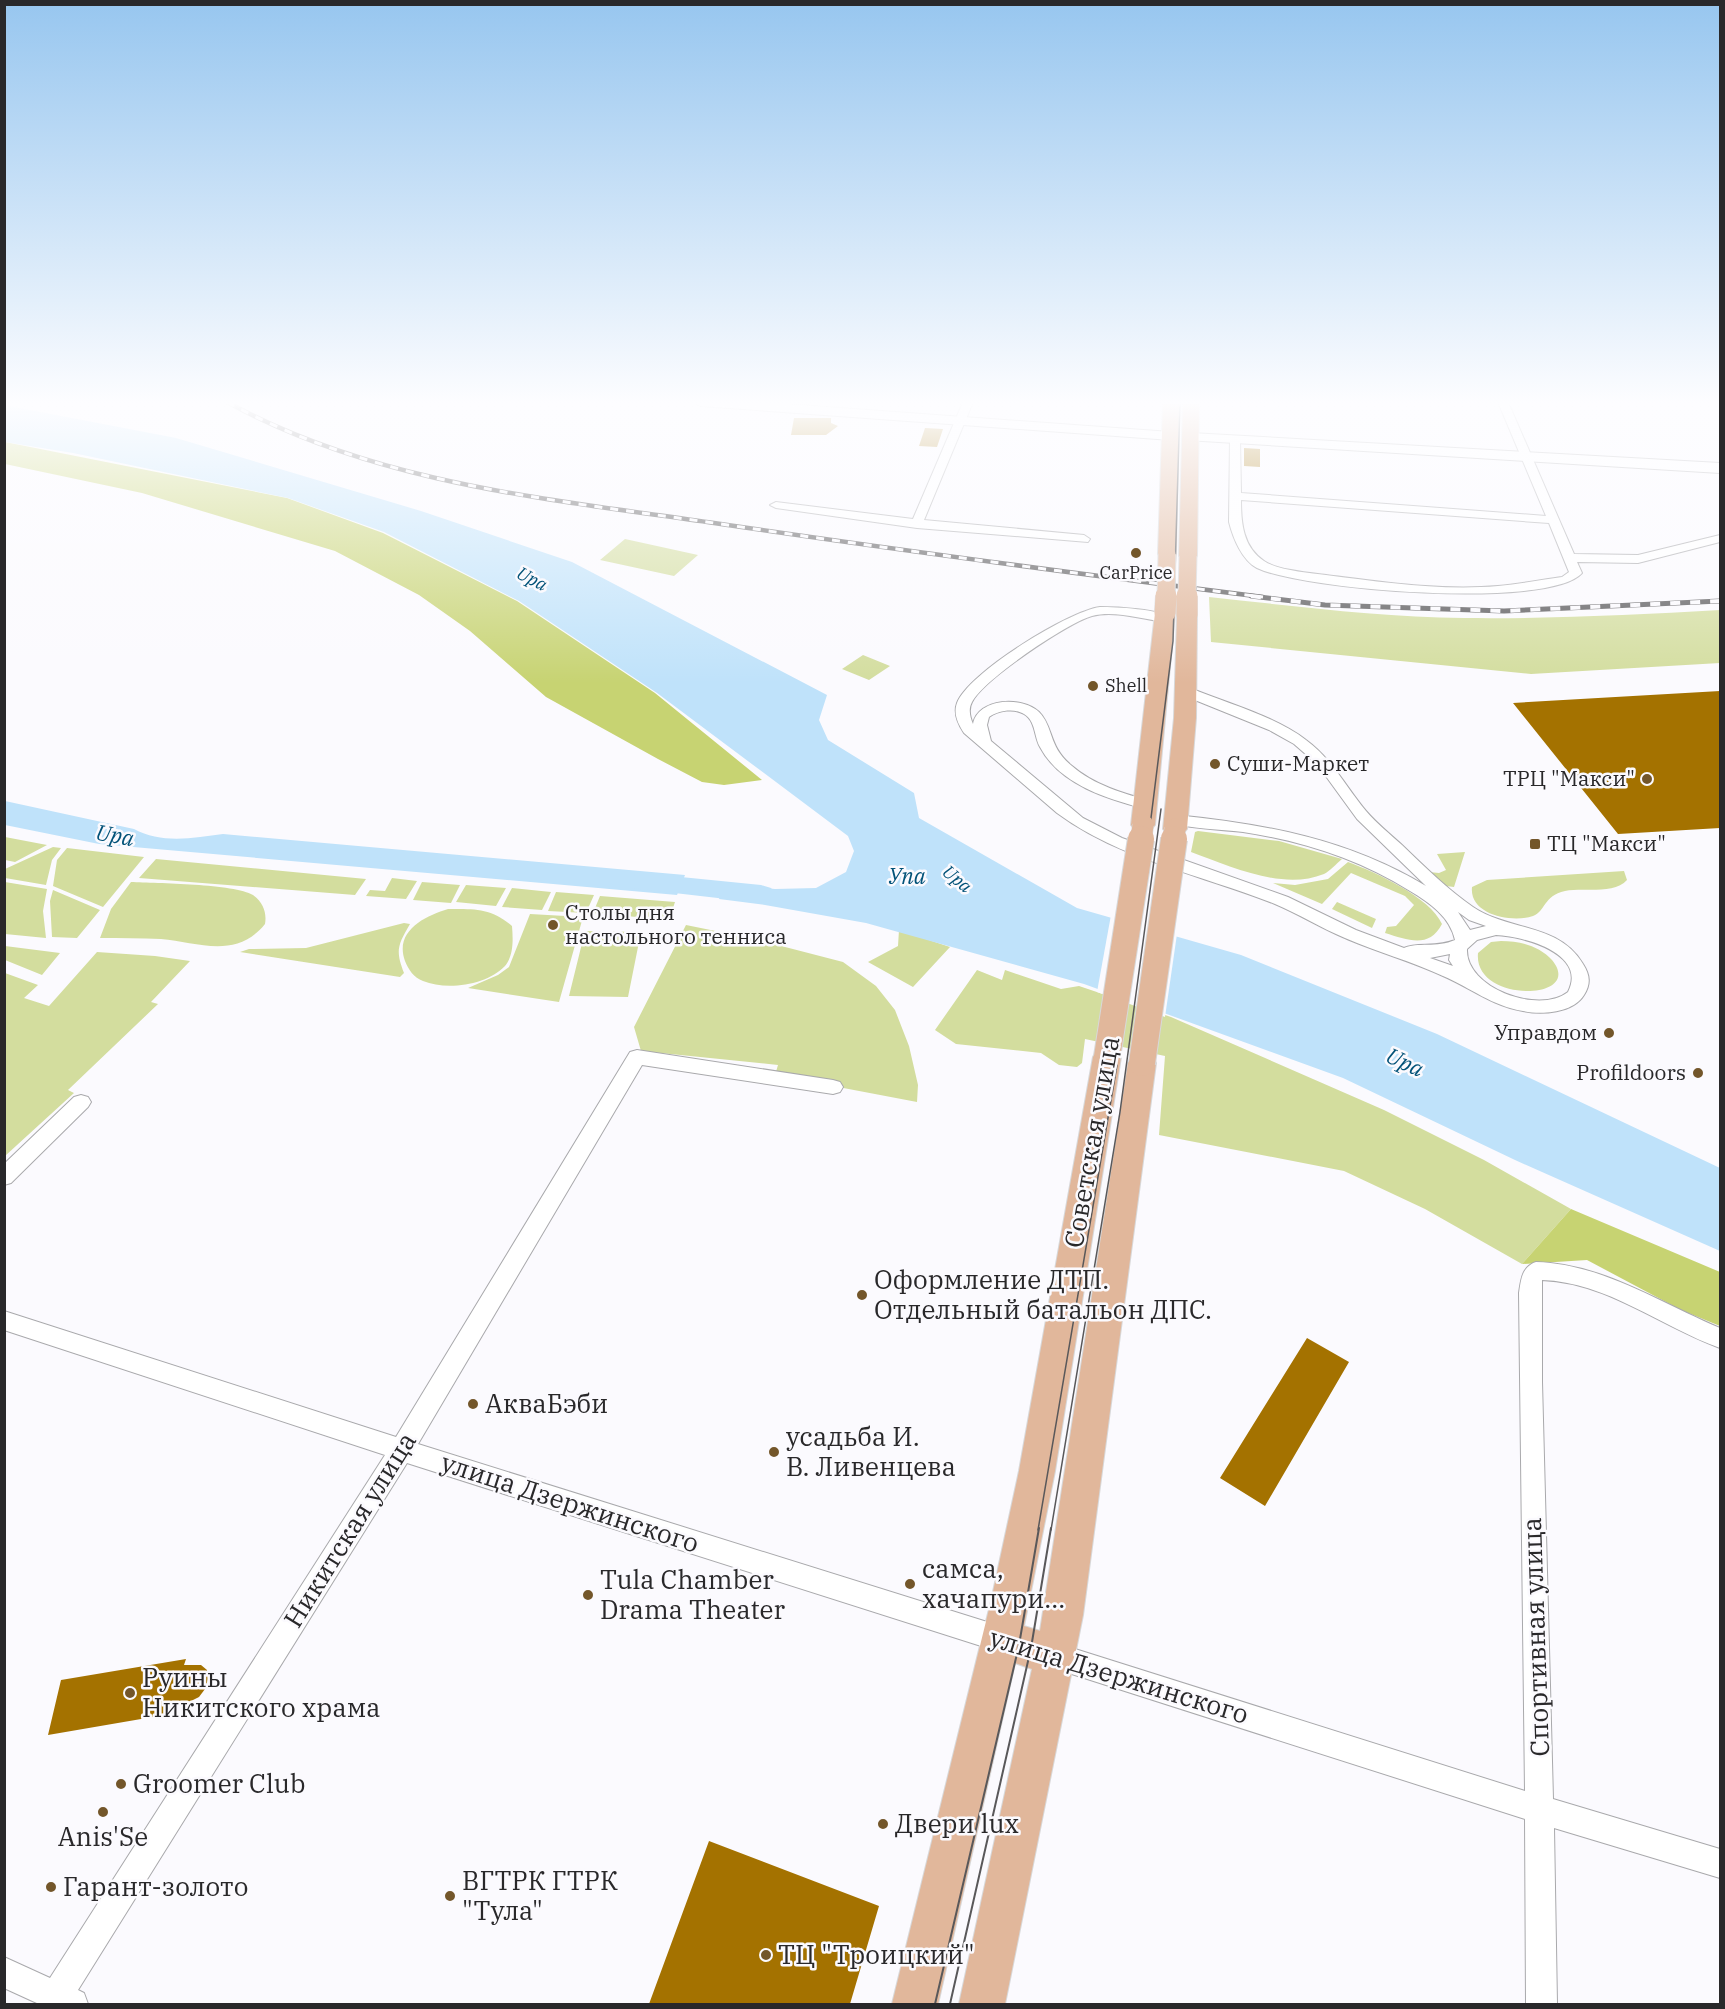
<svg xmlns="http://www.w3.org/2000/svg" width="1725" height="2009" font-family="'IBM Plex Serif',serif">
<rect width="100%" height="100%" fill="#fbfafe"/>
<path fill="#d3dd9e" d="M 625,539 L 698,555 L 674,576 L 600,560 Z
M 1209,597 C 1294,606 1379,617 1464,618 C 1550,619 1635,615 1720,610 L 1720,663 L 1531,674 L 1211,642 Z
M 863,655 L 890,666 L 869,680 L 842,669 Z
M 1198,831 L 1279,841 L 1342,859 C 1336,864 1330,871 1324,874 C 1282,891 1230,866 1191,852 L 1195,832 Z
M 5,837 L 47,845 L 15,862 L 5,860 Z
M 53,847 L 61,848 L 52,860 L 46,885 L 5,878 L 5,869 Z
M 67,848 L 144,857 L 103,907 L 53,886 L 57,860 Z
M 1465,852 L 1454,887 L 1446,886 L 1429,872 L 1439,873 L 1446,870 L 1437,854 Z
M 156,859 L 366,879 L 355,895 L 139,878 Z
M 1348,862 C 1375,872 1430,897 1442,924 C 1429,949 1408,940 1385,933 L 1387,927 L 1396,926 L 1414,905 L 1405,896 L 1351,873 L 1322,904 L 1273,883 L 1295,885 L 1328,879 Z
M 1624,871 L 1627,880 C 1614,895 1583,887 1565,891 C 1543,896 1546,911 1533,916 C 1512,923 1469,915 1472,887 L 1487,880 Z
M 392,878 L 417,881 L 406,899 L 366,896 L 370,890 L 385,891 Z
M 5,882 L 47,889 L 43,911 L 46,938 L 5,934 Z
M 131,882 C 156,883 235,884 253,895 C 263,902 267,913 265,924 C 236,960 197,942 161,939 C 141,938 120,938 100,938 L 111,909 Z
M 422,882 L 460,885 L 451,903 L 413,900 Z
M 466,885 L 506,888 L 496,906 L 456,902 Z
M 512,888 L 551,892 L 542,910 L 502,907 Z
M 53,890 L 100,910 L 77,938 L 52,937 L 50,901 Z
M 556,892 L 594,895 L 586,913 L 548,911 Z
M 600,896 L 675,902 L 669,920 L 593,913 Z
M 1337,902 L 1376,919 L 1372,928 L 1332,909 Z
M 448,909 C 475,909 491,908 512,926 C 513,939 514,955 505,966 C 487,985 447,991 423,981 C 414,978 408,969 405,961 C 394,931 425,916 448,909 Z
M 530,914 L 583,917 L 559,1002 L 468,988 L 498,975 L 509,967 Z
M 404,923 L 410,924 C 398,945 395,950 404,973 L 400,977 L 240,952 L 249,949 L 306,948 Z
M 686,925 L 750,938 L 843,962 L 876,986 L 895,1010 L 909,1046 L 918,1085 L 917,1102 L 775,1075 L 778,1065 L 641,1051 L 634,1027 Z
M 899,930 L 950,947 L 913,987 L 868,962 L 898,946 Z
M 585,931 L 641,932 L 628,997 L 569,996 Z
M 1501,941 C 1520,941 1539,946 1552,960 C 1586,1001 1473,1004 1478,953 L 1491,942 Z
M 4,946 L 5,946 L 60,953 L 42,975 L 5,960 Z
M 97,952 L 155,956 L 190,961 L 151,1002 L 158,1004 L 68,1090 L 74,1093 L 5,1156 L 5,973 L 38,985 L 24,998 L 49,1006 Z
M 977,970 L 1002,980 L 1005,970 L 1061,989 L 1079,986 L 1171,1017 L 1384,1110 L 1484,1160 L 1571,1209 L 1522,1264 L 1425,1209 L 1344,1171 L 1159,1135 L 1165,1056 L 1085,1039 L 1082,1063 L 1077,1067 L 1059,1065 L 1041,1053 L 956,1044 L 935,1030 Z"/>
<path fill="#c7d372" d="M 5,442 L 287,498 L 383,533 L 517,601 L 655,693 L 762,780 L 724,785 L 702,782 L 658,759 L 546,697 L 470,631 L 419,595 L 335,551 L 142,493 L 5,464 Z
M 1571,1209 L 1720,1272 L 1720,1326 L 1681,1310 L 1587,1260 L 1522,1264 Z"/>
<path fill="#bfe2fa" d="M 4,405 L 176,438 L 421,511 L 572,562 L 827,695 L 819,720 L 828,740 L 914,793 L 919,818 L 1077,908 L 1241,955 L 1437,1034 L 1720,1168 L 1720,1251 L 1515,1160 L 1343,1078 L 1084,984 L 866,923 L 765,905 L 719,899 L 724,884 L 775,889 L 816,888 L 846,872 L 854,851 L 848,836 L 657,693 L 519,601 L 384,532 L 288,498 L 73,453 L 5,442 Z
M 5,801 L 134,829 C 161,844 194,838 223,834 L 685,875 L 677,895 L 99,844 L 5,825 Z"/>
<path fill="#fbfafe" d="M 1111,915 L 1177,934 L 1165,1017 L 1097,992 Z"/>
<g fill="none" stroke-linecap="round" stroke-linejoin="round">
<path fill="#bfe2fa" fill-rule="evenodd" d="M 641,873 L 761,885 L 771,888 L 775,894 L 771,900 L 761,903 L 631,888 L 627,882 L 631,876 Z"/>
</g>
<path fill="#a47200" d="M 794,418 L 831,418 L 831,423 L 838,426 L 826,435 L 791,435 Z
M 925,428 L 943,429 L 937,447 L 919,446 Z
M 1244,448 L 1260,449 L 1260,467 L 1244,466 Z
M 1720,691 L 1720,828 L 1618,834 L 1513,703 Z
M 1307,1338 L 1349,1362 L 1265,1506 L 1220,1478 Z
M 186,1659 L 184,1665 L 201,1665 L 207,1670 L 208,1679 L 205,1689 L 199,1697 L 187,1703 L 178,1704 L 176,1713 L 48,1735 L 61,1680 Z
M 709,1841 L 879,1906 L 850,2004 L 649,2004 Z"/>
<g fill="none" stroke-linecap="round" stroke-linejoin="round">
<defs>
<path id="street" d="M 963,402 L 973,402 L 924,520 L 1084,535 L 1090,539 L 1088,542 L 917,528 L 776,508 L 770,505 L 776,502 L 913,519 Z
M 1498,402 L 1508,402 L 1574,554 L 1638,555 L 1720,535 L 1720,542 L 1638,563 L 1577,562 L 1582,573 C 1549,610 1303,590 1257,568 C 1242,560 1233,538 1229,522 L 1230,440 L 1235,437 L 1240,440 L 1241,493 L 1546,516 ZM 1241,500 L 1549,523 L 1569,572 L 1562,577 C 1541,580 1519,584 1498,586 C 1441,591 1382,582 1326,575 C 1309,573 1277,570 1264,561 C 1243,547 1241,523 1241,500 Z
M 1100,607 C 1115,607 1161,609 1171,618 L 1165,622 C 1142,619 1114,610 1092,616 C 1067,623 983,680 972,702 C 968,709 970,717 973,724 C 978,698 1022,696 1039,712 C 1054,727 1048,747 1072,766 C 1094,785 1124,794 1151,801 L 1154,804 L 1146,809 C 1108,799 1060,785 1040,747 C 1034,737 1036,721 1024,714 C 1014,708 999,710 989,717 L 987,725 L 991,741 L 1083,818 L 1122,838 L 1288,897 L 1356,930 L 1404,948 C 1417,942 1437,948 1455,940 C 1450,917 1430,903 1410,891 C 1359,859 1303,841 1243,832 C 1219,829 1194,829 1170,823 L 1168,820 L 1170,817 L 1176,815 C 1265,824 1348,839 1426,886 L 1357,819 L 1317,764 L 1294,744 L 1269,730 L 1180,694 L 1178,691 L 1180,688 L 1190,688 C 1226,703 1275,716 1306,740 C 1332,759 1346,787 1366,811 C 1377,824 1390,834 1402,845 C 1425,867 1447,889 1473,907 C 1508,931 1559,923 1583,964 C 1590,975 1591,984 1584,995 C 1573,1013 1542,1015 1523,1011 C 1492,1006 1471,988 1443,976 C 1411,961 1377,952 1345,938 C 1321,928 1299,914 1275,904 C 1203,875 1120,860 1057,813 L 964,733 C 958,724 953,714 957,703 C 968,673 1069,611 1100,607 ZM 1458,912 L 1469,920 L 1486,926 L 1470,930 ZM 1496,935 C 1522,936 1588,953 1568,992 C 1539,1015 1465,988 1467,949 L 1477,940 ZM 1450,954 L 1449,960 L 1453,966 L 1430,958 Z
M 637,1050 L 833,1080 L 840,1082 L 843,1087 L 840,1092 L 833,1094 L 642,1065 L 418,1444 L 1000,1626 L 1009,1630 L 1013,1639 L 1009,1648 L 1000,1652 L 407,1463 L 78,1990 L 84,1993 L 88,2004 L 39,2004 L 4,1988 L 4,1957 L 50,1978 L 385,1455 L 4,1330 L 4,1311 L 396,1437 L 630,1052 Z
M 81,1095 L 88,1097 L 91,1102 L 88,1107 L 11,1183 L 4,1185 L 4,1164 L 74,1097 Z
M 1536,1262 C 1603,1264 1660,1303 1720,1328 L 1720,1348 C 1661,1327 1607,1282 1542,1280 L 1542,1382 L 1553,1799 L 1720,1849 L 1720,1878 L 1554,1828 L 1557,2004 L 1526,2004 L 1525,1819 L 1056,1669 L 1047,1665 L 1043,1656 L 1047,1647 L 1056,1643 L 1525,1791 L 1519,1293 C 1521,1279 1522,1267 1536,1262 Z"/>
<path id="secondary" d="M 693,402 L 757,402 L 1171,432 L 1178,436 L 1171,440 L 700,406 Z
M 1191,433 L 1720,463 L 1720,473 L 1186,440 L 1184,437 Z"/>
<path id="primary" d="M 1163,402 L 1179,402 L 1176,554 L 1173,558 L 1161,558 L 1158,554 Z
M 1183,402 L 1199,402 L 1197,556 L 1194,560 L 1182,560 L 1179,556 Z
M 1165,607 L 1172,609 L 1175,613 L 1155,825 L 1151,830 L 1143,832 L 1135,830 L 1131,825 L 1155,613 L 1158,609 Z
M 1187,609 L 1194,611 L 1197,615 L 1196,718 L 1187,829 L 1183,834 L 1175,836 L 1167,834 L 1163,829 L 1174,718 L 1177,615 L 1180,611 Z
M 1107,1047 L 1117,1050 L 1121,1057 L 1055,1471 L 1024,1626 L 1040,1631 L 1128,1063 L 1132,1056 L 1142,1053 L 1152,1056 L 1156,1063 L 1083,1615 L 1005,2004 L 959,2004 L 1032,1669 L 1015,1663 L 938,2004 L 892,2004 L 991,1601 L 1019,1471 L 1093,1057 L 1097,1050 Z"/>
</defs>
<use href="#street" stroke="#a9a9ac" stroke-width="2"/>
<use href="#secondary" stroke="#a9a9ac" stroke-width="2"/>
<use href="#primary" stroke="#d8d8d9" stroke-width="2"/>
<use href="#street" fill="#fff" fill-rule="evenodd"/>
<use href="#secondary" fill="#fff" fill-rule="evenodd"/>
<use href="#primary" fill="#e1b79b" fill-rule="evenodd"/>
<path stroke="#59585a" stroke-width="1.5" d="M 1038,1530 L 1118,1059 L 1150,826 L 1173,641 L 1180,402
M 1051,1530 L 1120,1112 L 1161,809"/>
<path stroke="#59585a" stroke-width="2" d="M 935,2004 L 1019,1645 L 1039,1528
M 950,2004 L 1031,1648 L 1051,1528"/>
<defs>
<path id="rail-far1" d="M 227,402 C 377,484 548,499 714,523 C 897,550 1080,574 1263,597"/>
<path id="rail" d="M 1251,596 L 1325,605 L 1504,611 L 1720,601"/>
</defs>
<use href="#rail-far1" stroke="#59585a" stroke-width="4.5"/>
<use href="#rail" stroke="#59585a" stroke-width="5"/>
<use href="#rail-far1" stroke="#fbfafe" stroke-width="3" stroke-dasharray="8" stroke-linecap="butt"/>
<use href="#rail" stroke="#fbfafe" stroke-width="4" stroke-dasharray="10" stroke-linecap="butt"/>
<defs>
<path id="primary-bridge-far2" d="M 1166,597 L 1167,554
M 1187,597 L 1188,556"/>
<path id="primary-bridge-far1" d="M 1165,613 L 1166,596
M 1187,615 L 1187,596
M 1141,841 L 1143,825
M 1173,841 L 1175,829"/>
<path id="primary-bridge" d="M 1107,1057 L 1141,839
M 1142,1063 L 1174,839"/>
</defs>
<use href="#primary-bridge-far2" stroke="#d8d8d9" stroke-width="19" stroke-linecap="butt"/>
<use href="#primary-bridge-far1" stroke="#d8d8d9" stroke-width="22" stroke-linecap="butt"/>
<use href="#primary-bridge" stroke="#d8d8d9" stroke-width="28" stroke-linecap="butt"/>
<use href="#primary-bridge-far2" stroke="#e1b79b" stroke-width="17"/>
<use href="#primary-bridge-far1" stroke="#e1b79b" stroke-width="21"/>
<use href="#primary-bridge" stroke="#e1b79b" stroke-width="26"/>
</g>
<linearGradient id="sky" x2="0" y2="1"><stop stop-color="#97c6ef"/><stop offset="0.59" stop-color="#fdfdff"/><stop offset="1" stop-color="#fdfdff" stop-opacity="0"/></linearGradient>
<rect width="1725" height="683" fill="url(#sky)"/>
<g fill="#73562a" stroke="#fbfafe" stroke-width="2">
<circle cx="1136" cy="553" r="6"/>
<circle cx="1093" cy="686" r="6"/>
<circle cx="1215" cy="764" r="6"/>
<circle cx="1647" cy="779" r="6"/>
<rect x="1529" y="838" width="12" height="12" rx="3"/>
<circle cx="553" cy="925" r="6"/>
<circle cx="1609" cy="1033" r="6"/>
<circle cx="1698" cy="1073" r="6"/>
<circle cx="862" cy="1295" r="6"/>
<circle cx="473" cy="1404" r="6"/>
<circle cx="774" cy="1452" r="6"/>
<circle cx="910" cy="1584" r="6"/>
<circle cx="588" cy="1595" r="6"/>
<circle cx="130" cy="1693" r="6"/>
<circle cx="121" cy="1784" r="6"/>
<circle cx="103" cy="1812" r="6"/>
<circle cx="883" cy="1824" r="6"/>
<circle cx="51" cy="1887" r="6"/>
<circle cx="450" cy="1896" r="6"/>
<circle cx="766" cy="1955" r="6"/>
</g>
<g text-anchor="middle" stroke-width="5" stroke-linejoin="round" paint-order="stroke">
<g font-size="18" fill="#29282a" stroke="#fbfafe">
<text x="1136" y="579">CarPrice</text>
<text x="1105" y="692" text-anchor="start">Shell</text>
</g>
<g font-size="18" font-style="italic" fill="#025278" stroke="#fbfafe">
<text transform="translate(532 579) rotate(27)" y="6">Upa</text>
<text transform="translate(957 879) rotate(39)" y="6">Upa</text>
</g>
<g font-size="21" fill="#29282a" stroke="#fbfafe" text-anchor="start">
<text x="1227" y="771">Суши-Маркет</text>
<text x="1635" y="786" text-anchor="end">ТРЦ "Макси"</text>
<text x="1547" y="851">ТЦ "Макси"</text>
<text x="565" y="920">Cтолы дня<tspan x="565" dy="24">настольного тенниса</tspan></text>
<text x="1597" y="1040" text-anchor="end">Управдом</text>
<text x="1686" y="1080" text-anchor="end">Profildoors</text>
</g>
<g font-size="22" font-style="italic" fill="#025278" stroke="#fbfafe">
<text transform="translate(115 835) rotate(10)" y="8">Upa</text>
<text x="907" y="884">Упа</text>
<text transform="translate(1405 1062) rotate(25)" y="8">Upa</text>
</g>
<g font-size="26" fill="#29282a" stroke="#fbfafe">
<text transform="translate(1092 1142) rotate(-80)" y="9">Советская улица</text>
<text transform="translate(570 1503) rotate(18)" y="9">улица Дзержинского</text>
<text transform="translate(350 1530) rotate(-58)" y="9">Никитская улица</text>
<text transform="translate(1536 1637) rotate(-92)" y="9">Спортивная улица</text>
<text transform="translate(1119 1676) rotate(17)" y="9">улица Дзержинского</text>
</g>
<g font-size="26" fill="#29282a" stroke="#fbfafe" text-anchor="start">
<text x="874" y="1289">Оформление ДТП.<tspan x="874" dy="30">Отдельный батальон ДПС.</tspan></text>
<text x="485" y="1413">АкваБэби</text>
<text x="786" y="1446">усадьба И.<tspan x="786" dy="30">В. Ливенцева</tspan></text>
<text x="922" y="1578">самса,<tspan x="922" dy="30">хачапури...</tspan></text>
<text x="600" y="1589">Tula Chamber<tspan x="600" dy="30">Drama Theater</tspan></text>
<text x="142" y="1687">Руины<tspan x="142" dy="30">Никитского храма</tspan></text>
<text x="133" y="1793">Groomer Club</text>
<text x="895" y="1833">Двери lux</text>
<text x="103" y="1846" text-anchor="middle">Anis'Se</text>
<text x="462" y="1890">ВГТРК ГТРК<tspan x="462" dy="30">"Тула"</tspan></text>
<text x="63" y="1896">Гарант-золото</text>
<text x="778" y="1964">ТЦ "Троицкий"</text>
</g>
</g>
<rect width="1725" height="2009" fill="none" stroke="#29282a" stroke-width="12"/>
</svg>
